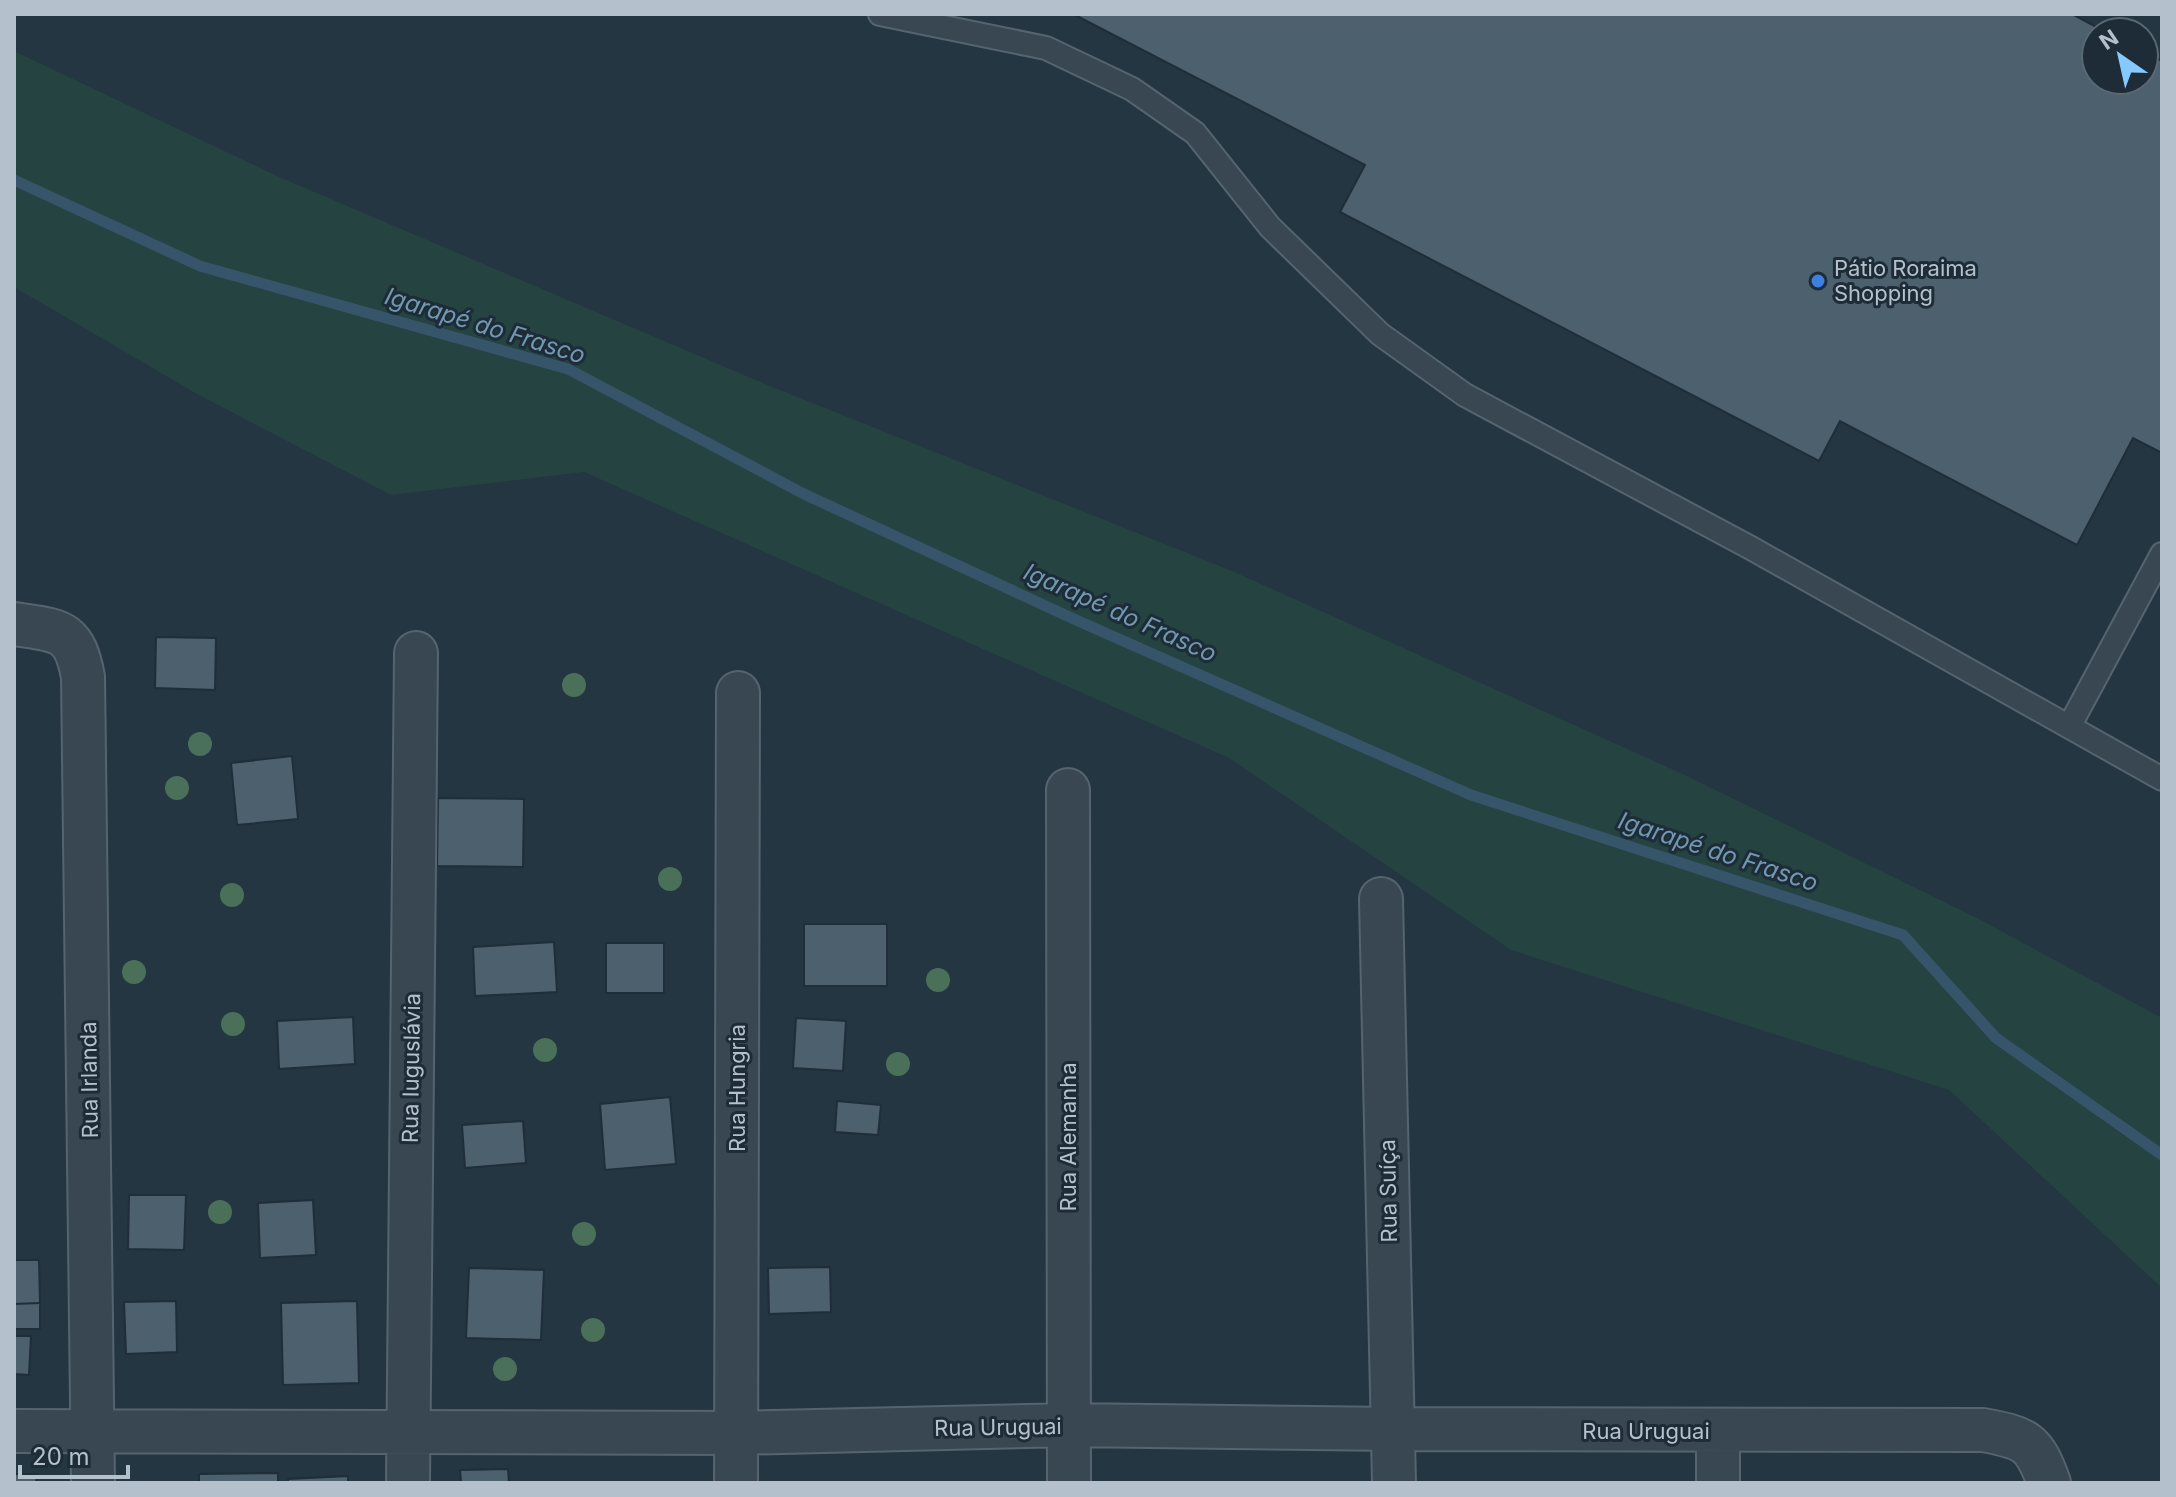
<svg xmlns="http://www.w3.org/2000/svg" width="2176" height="1497" font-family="Inter,sans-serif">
<rect width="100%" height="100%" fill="#233642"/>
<path fill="#254341" d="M 14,51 L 277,176 L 765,384 L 1232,571 L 1683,774 L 1979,919 L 2162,1018 L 2162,1288 L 1949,1090 L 1511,950 L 1229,758 L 584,472 L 391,495 L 197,394 L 14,287 Z"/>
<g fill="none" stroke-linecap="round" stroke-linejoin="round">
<path stroke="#36556a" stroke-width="11" d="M 14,180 L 200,266 L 568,369 L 804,494 L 1076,620 L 1471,795 L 1903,935 L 1996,1038 L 2162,1155"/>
</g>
<path fill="#4c606d" stroke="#1f2e39" stroke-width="2" d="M 1073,14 L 2072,14 L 2106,32 L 2096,32 L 2096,80 L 2144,80 L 2144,52 L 2162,61 L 2162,453 L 2133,438 L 2077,545 L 1840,421 L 1819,461 L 1340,212 L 1365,165 Z
M 156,637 L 216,638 L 215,690 L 155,688 Z
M 292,756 L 298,819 L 237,825 L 231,763 Z
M 438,798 L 524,799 L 523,867 L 437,866 Z
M 804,924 L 887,924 L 887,986 L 804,986 Z
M 554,942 L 557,992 L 475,996 L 473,947 Z
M 606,943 L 664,943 L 664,993 L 606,993 Z
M 353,1017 L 355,1064 L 279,1069 L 277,1021 Z
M 796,1018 L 846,1021 L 843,1071 L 793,1068 Z
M 670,1097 L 676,1164 L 605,1170 L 600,1104 Z
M 837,1101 L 881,1105 L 878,1135 L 835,1132 Z
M 523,1121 L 526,1163 L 465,1168 L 462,1125 Z
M 129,1195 L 186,1195 L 184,1250 L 128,1249 Z
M 313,1200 L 316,1255 L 260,1258 L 258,1203 Z
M 14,1260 L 39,1260 L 40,1303 L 14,1304 Z
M 830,1267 L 831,1312 L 769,1314 L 768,1268 Z
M 469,1268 L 544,1270 L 541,1340 L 466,1338 Z
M 176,1301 L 177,1352 L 126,1354 L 124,1302 Z
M 357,1301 L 359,1383 L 283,1385 L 281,1303 Z
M 40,1303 L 40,1329 L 14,1329 L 14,1304 Z
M 14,1336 L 31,1336 L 29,1375 L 14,1374 Z
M 508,1469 L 509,1483 L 461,1483 L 460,1470 Z
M 278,1473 L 278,1483 L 199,1483 L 199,1474 Z
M 14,1474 L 37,1474 L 36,1483 L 14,1483 Z
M 348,1476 L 348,1483 L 288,1483 L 288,1479 Z"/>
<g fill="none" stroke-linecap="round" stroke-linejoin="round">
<defs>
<path id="lane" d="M 880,14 L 1046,48 L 1132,89 L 1195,133 L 1270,227 L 1380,334 L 1465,395 L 1751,548 L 2162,779
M 2070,725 L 2162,554"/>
<path id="street" d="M 14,624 C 59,631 74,628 83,677 L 93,1483
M 1068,790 L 1069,1483
M 1381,899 L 1394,1483
M 14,1431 L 736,1433 L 1069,1425 L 1394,1429 L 1983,1430 C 2026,1438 2034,1441 2049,1483
M 1718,1431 L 1718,1483
M 408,1483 L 416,653
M 736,1483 L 738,693"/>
</defs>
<use href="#lane" stroke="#56646f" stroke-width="26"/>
<use href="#street" stroke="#56646f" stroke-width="46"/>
<use href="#lane" stroke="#384752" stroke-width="22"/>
<use href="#street" stroke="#384752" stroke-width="42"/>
</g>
<g fill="#4a705a">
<circle cx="574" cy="685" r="12"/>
<circle cx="200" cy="744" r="12"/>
<circle cx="177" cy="788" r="12"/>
<circle cx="670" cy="879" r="12"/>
<circle cx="232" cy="895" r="12"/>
<circle cx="134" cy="972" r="12"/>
<circle cx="938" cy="980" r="12"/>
<circle cx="233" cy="1024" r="12"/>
<circle cx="545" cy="1050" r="12"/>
<circle cx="898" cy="1064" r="12"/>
<circle cx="220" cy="1212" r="12"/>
<circle cx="584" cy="1234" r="12"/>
<circle cx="593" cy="1330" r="12"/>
<circle cx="505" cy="1369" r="12"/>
</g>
<circle fill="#3f7fe0" stroke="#1d2c37" stroke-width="3" cx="1818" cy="281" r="8"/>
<g text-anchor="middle" stroke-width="6" stroke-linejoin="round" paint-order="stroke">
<g font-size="22" fill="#b4c1cc" stroke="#1d2c37" text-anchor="start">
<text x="1834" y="276">Pátio Roraima<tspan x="1834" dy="25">Shopping</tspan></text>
</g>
<g font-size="22" fill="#b4c1cc" stroke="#1d2c37">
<text transform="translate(411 1068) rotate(-89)" y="8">Rua Iuguslávia</text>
<text transform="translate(89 1080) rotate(-91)" y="8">Rua Irlanda</text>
<text transform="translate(737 1088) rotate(-90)" y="8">Rua Hungria</text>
<text transform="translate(1068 1137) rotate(-90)" y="8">Rua Alemanha</text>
<text transform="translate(1388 1191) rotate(-91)" y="8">Rua Suíça</text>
<text transform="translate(998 1427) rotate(-1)" y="8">Rua Uruguai</text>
<text x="1646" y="1439">Rua Uruguai</text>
</g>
<g font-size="24" font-style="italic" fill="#7298b1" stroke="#1d2c37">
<text transform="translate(485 326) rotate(17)" y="8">Igarapé do Frasco</text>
<text transform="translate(1120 613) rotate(24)" y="8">Igarapé do Frasco</text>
<text transform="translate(1718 852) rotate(18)" y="8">Igarapé do Frasco</text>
</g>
</g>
<rect width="2176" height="1497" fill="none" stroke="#b4c1cc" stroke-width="32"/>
<g transform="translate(2120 56) rotate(326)"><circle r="38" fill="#1d2c37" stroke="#596873" stroke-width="2"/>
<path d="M0-6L14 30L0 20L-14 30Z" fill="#86c9ff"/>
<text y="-12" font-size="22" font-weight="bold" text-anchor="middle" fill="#b4c1cc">N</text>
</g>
<path d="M20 1465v12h108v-12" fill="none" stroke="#b4c1cc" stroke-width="4"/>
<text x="32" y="1465" font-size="24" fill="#b4c1cc" stroke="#1d2c37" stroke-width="6" paint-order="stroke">20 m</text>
</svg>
